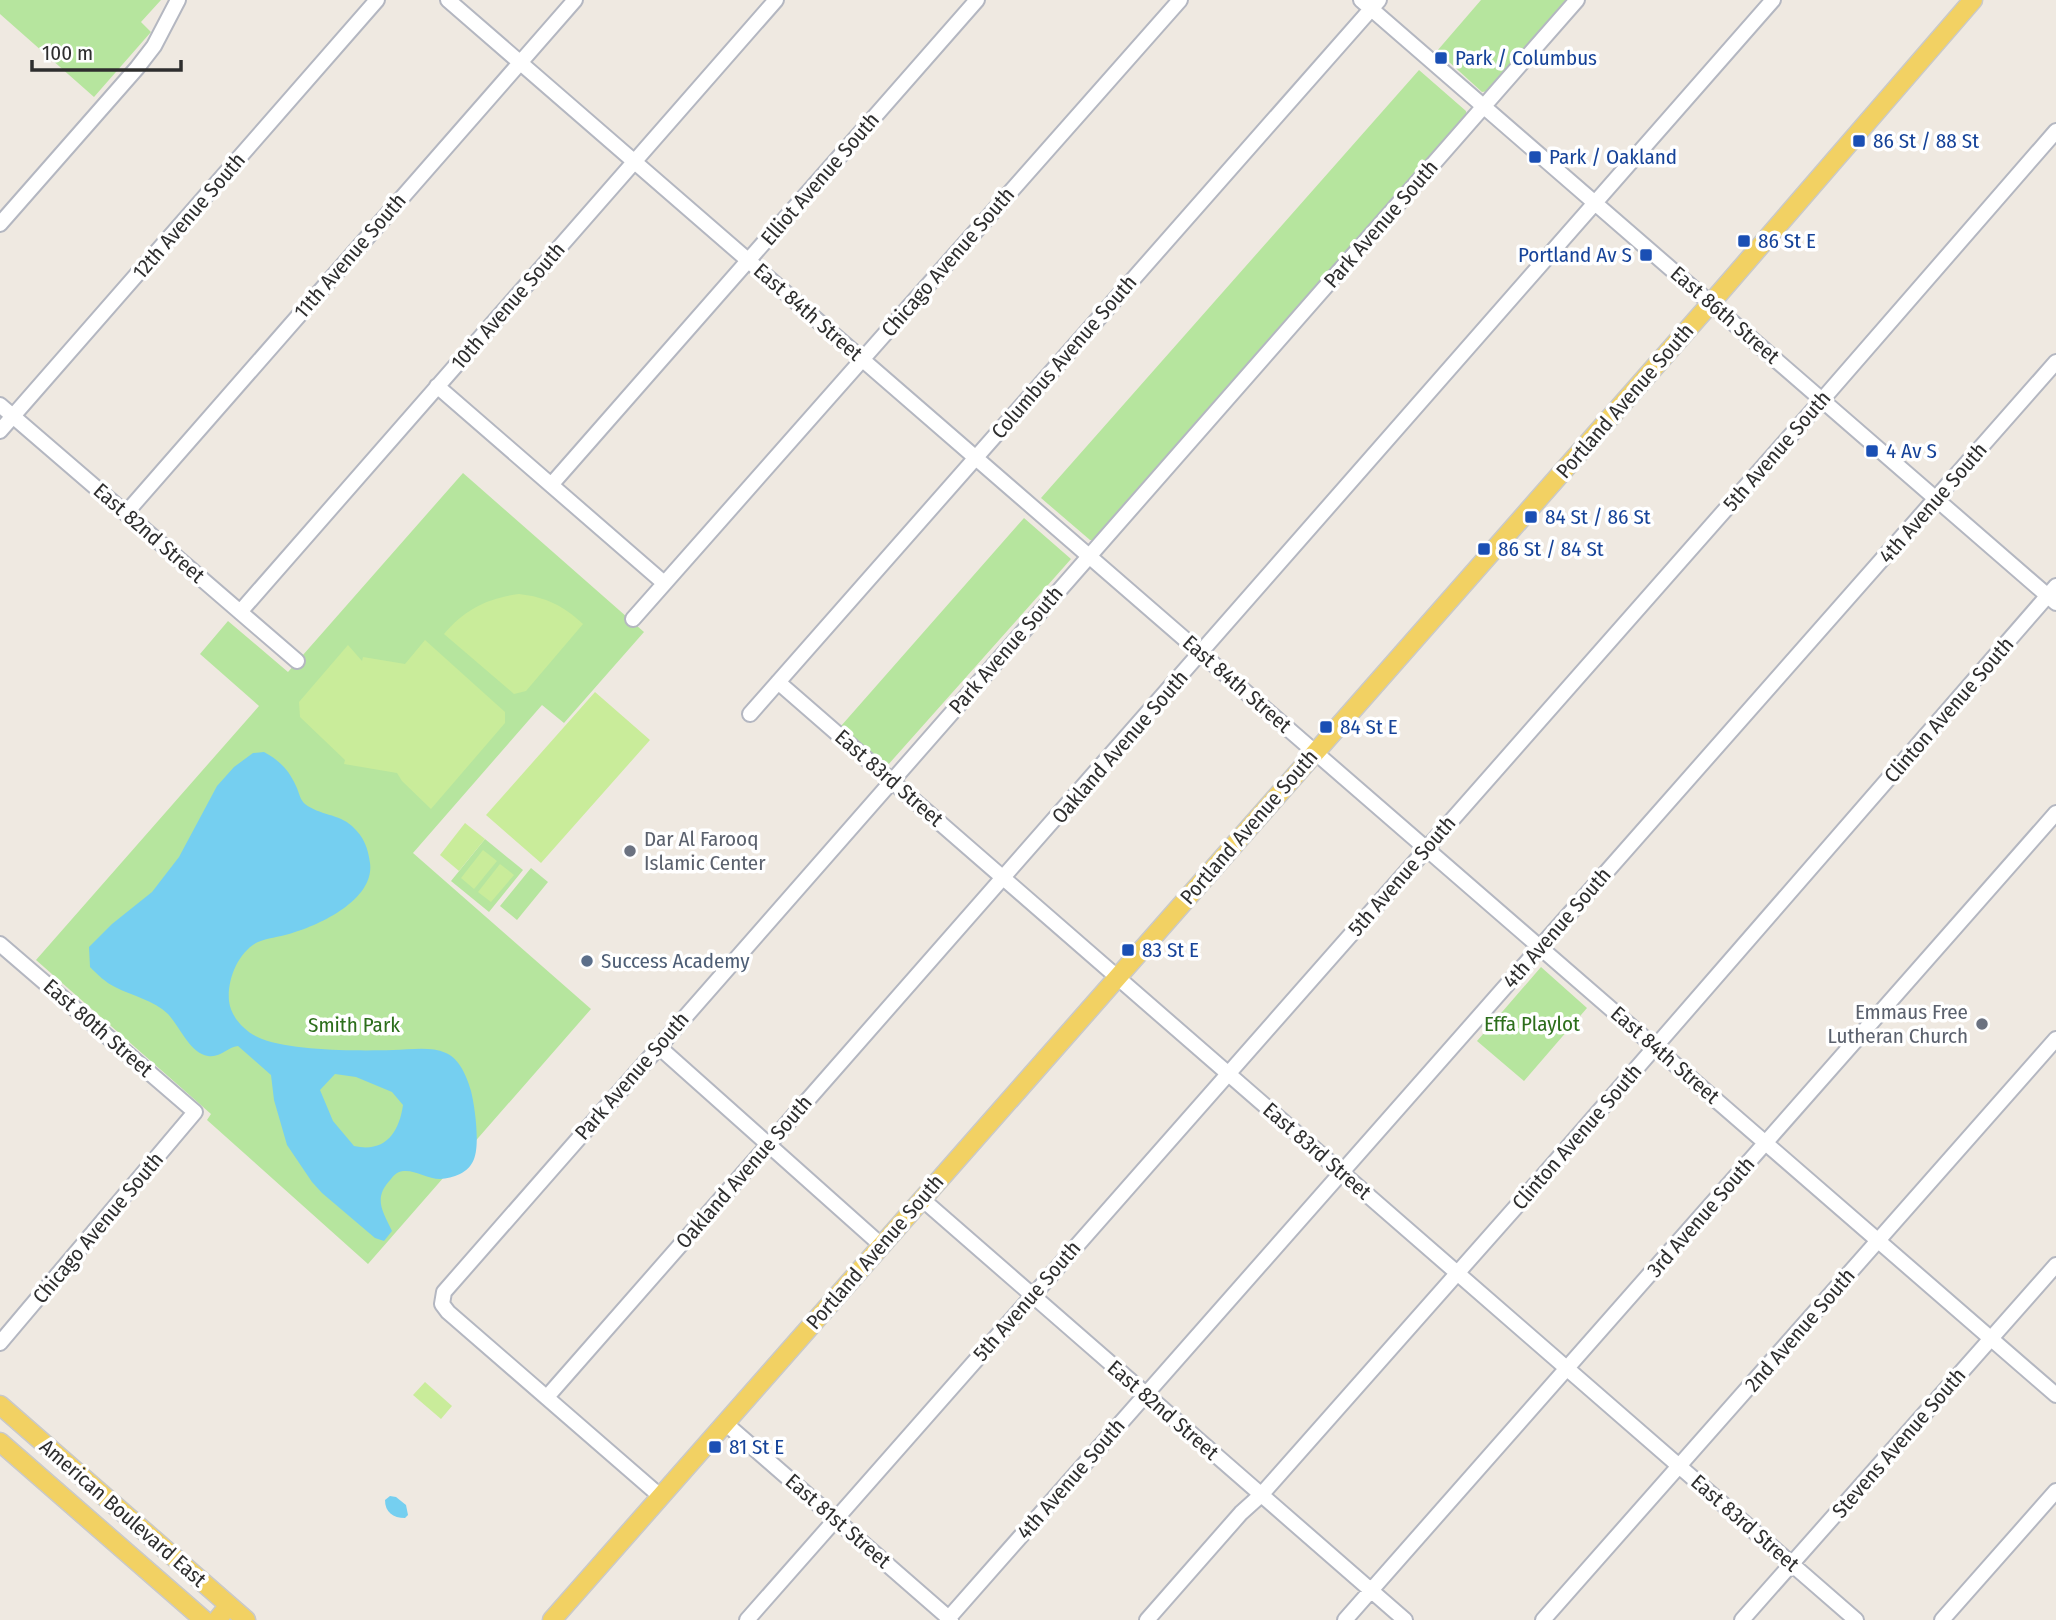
<svg xmlns="http://www.w3.org/2000/svg" width="2056" height="1620" font-family="'Fira Sans Condensed',sans-serif">
<rect width="100%" height="100%" fill="#efe9e1"/>
<path fill="#b6e59e" d="M 0,0 L 161,0 L 141,22 L 151,32 L 94,97 L 0,14 Z
M 1481,0 L 1568,0 L 1489,91 L 1482,92 L 1437,51 Z
M 1419,70 L 1466,111 L 1467,116 L 1093,540 L 1090,540 L 1041,498 Z
M 463,473 L 644,632 L 564,723 L 542,705 L 413,853 L 591,1009 L 368,1264 L 207,1120 L 211,1114 L 36,960 L 259,706 L 200,654 L 228,621 L 288,672 Z
M 1024,518 L 1071,559 L 887,766 L 841,726 Z
M 485,839 L 523,870 L 489,912 L 451,881 Z
M 531,868 L 548,882 L 517,920 L 500,906 Z
M 1541,967 L 1587,1008 L 1524,1081 L 1477,1041 Z"/>
<path fill="#c9ec9a" d="M 519,594 C 546,597 564,606 583,624 L 526,691 L 514,694 L 444,634 C 465,609 488,598 519,594 Z
M 425,640 L 505,712 L 505,723 L 431,809 L 402,781 L 397,773 L 344,764 L 345,760 L 300,717 L 299,702 L 348,645 L 362,661 L 363,657 L 405,664 Z
M 595,692 L 650,740 L 541,863 L 486,815 Z
M 465,823 L 485,839 L 459,871 L 440,855 Z
M 483,850 L 497,861 L 474,889 L 461,878 Z
M 500,864 L 514,875 L 491,902 L 478,892 Z
M 425,1382 L 452,1406 L 441,1419 L 413,1395 Z"/>
<path fill="#75cff0" fill-rule="evenodd" d="M 264,752 C 279,760 289,770 296,786 C 299,792 300,800 305,804 C 319,815 339,814 352,826 C 364,837 368,848 370,863 C 375,900 318,926 289,934 C 279,937 267,938 258,942 C 238,952 227,980 229,1001 C 231,1018 246,1033 262,1039 C 294,1051 359,1051 393,1050 C 411,1050 429,1046 446,1053 C 460,1059 467,1077 471,1091 C 475,1107 480,1144 474,1159 C 469,1173 453,1178 440,1179 C 428,1179 415,1170 404,1171 C 398,1171 394,1175 391,1179 C 373,1198 382,1210 392,1231 L 384,1241 L 375,1238 L 322,1193 L 312,1182 L 287,1145 L 274,1100 L 271,1075 L 238,1046 C 227,1047 221,1058 208,1056 C 190,1053 180,1027 168,1014 C 154,1000 132,996 115,987 C 105,982 98,975 90,967 L 89,947 L 112,924 L 152,892 L 179,857 L 217,786 L 234,767 L 253,753 ZM 335,1074 L 356,1077 L 392,1092 L 403,1105 C 399,1133 385,1153 354,1146 L 333,1121 L 320,1090 Z
M 390,1496 L 396,1497 L 406,1505 L 408,1515 L 405,1518 C 393,1518 385,1512 385,1500 Z"/>
<g fill="none" stroke-linecap="round" stroke-linejoin="round">
<defs>
<path id="minor" d="M 448,0 L 2056,1395
M 1361,0 L 2056,603
M 0,224 L 137,68 L 154,46 L 178,0
M 437,386 L 664,583
M 0,405 L 297,661
M 0,431 L 377,0
M 551,485 L 977,0
M 126,513 L 575,0
M 240,612 L 776,0
M 633,619 L 1180,0
M 778,682 L 1856,1620
M 750,714 L 1379,0
M 0,944 L 195,1112 L 0,1343
M 659,1047 L 881,1245
M 922,1199 L 1405,1620
M 547,1397 L 1773,0
M 725,1423 L 951,1620
M 660,1496 L 448,1312 L 442,1304 L 444,1292 L 1577,0
M 747,1620 L 1822,400 L 2056,131
M 947,1620 L 2056,362
M 1147,1620 L 1241,1513 L 1261,1495 L 1515,1208 L 2056,586
M 1345,1620 L 2056,813
M 1543,1620 L 2056,1039
M 1742,1620 L 2056,1265
M 1942,1620 L 2056,1491"/>
<path id="major" d="M 0,1405 L 246,1620
M 0,1442 L 204,1620
M 217,1620 L 229,1605
M 552,1620 L 1711,303 L 1973,0"/>
</defs>
<use href="#minor" stroke="#b4b7c1" stroke-width="18"/>
<use href="#major" stroke="#c9c9c9" stroke-width="21"/>
<use href="#minor" stroke="#fff" stroke-width="14"/>
<use href="#major" stroke="#f2d163" stroke-width="18"/>
</g>
<g fill="#1a4fb4" stroke="#fff" stroke-width="2.5">
<rect x="1434" y="51" width="14" height="14" rx="3.5"/>
<rect x="1852" y="134" width="14" height="14" rx="3.5"/>
<rect x="1528" y="150" width="14" height="14" rx="3.5"/>
<rect x="1737" y="234" width="14" height="14" rx="3.5"/>
<rect x="1639" y="248" width="14" height="14" rx="3.5"/>
<rect x="1865" y="444" width="14" height="14" rx="3.5"/>
<rect x="1524" y="510" width="14" height="14" rx="3.5"/>
<rect x="1477" y="542" width="14" height="14" rx="3.5"/>
<rect x="1319" y="720" width="14" height="14" rx="3.5"/>
<rect x="1121" y="943" width="14" height="14" rx="3.5"/>
<rect x="708" y="1440" width="14" height="14" rx="3.5"/>
</g>
<g fill="#6b7280" stroke="#fff" stroke-width="2.5">
<circle cx="630" cy="851" r="7"/>
<circle cx="1982" cy="1024" r="7"/>
</g>
<circle fill="#5c6f8a" stroke="#fff" stroke-width="2.5" cx="587" cy="961" r="7"/>
<g text-anchor="middle" stroke-width="7" stroke-linejoin="round" paint-order="stroke">
<g font-size="21" fill="#164399" stroke="#fff" text-anchor="start">
<text x="1455" y="65">Park / Columbus</text>
<text x="1873" y="148">86 St / 88 St</text>
<text x="1549" y="164">Park / Oakland</text>
<text x="1758" y="248">86 St E</text>
<text x="1632" y="262" text-anchor="end">Portland Av S</text>
<text x="1886" y="458">4 Av S</text>
<text x="1545" y="524">84 St / 86 St</text>
<text x="1498" y="556">86 St / 84 St</text>
<text x="1340" y="734">84 St E</text>
<text x="1142" y="957">83 St E</text>
<text x="729" y="1454">81 St E</text>
</g>
<g font-size="21" fill="#2e2e2e" stroke="#fff">
<text transform="translate(820 179) rotate(-49)" y="7">Elliot Avenue South</text>
<text transform="translate(189 216) rotate(-49)" y="7">12th Avenue South</text>
<text transform="translate(1381 224) rotate(-49)" y="7">Park Avenue South</text>
<text transform="translate(350 256) rotate(-49)" y="7">11th Avenue South</text>
<text transform="translate(948 262) rotate(-49)" y="7">Chicago Avenue South</text>
<text transform="translate(508 306) rotate(-49)" y="7">10th Avenue South</text>
<text transform="translate(808 312) rotate(41)" y="7">East 84th Street</text>
<text transform="translate(1725 315) rotate(41)" y="7">East 86th Street</text>
<text transform="translate(1064 357) rotate(-49)" y="7">Columbus Avenue South</text>
<text transform="translate(1625 401) rotate(-49)" y="7">Portland Avenue South</text>
<text transform="translate(1777 451) rotate(-49)" y="7">5th Avenue South</text>
<text transform="translate(1933 503) rotate(-49)" y="7">4th Avenue South</text>
<text transform="translate(149 533) rotate(41)" y="7">East 82nd Street</text>
<text transform="translate(1006 650) rotate(-49)" y="7">Park Avenue South</text>
<text transform="translate(1237 684) rotate(41)" y="7">East 84th Street</text>
<text transform="translate(1949 710) rotate(-49)" y="7">Clinton Avenue South</text>
<text transform="translate(1120 747) rotate(-49)" y="7">Oakland Avenue South</text>
<text transform="translate(889 778) rotate(41)" y="7">East 83rd Street</text>
<text transform="translate(1249 827) rotate(-49)" y="7">Portland Avenue South</text>
<text transform="translate(1402 876) rotate(-49)" y="7">5th Avenue South</text>
<text transform="translate(1557 928) rotate(-49)" y="7">4th Avenue South</text>
<text transform="translate(98 1028) rotate(41)" y="7">East 80th Street</text>
<text transform="translate(1665 1055) rotate(41)" y="7">East 84th Street</text>
<text transform="translate(632 1076) rotate(-49)" y="7">Park Avenue South</text>
<text transform="translate(1577 1137) rotate(-49)" y="7">Clinton Avenue South</text>
<text transform="translate(1317 1151) rotate(41)" y="7">East 83rd Street</text>
<text transform="translate(744 1172) rotate(-49)" y="7">Oakland Avenue South</text>
<text transform="translate(1701 1217) rotate(-49)" y="7">3rd Avenue South</text>
<text transform="translate(98 1228) rotate(-50)" y="7">Chicago Avenue South</text>
<text transform="translate(875 1252) rotate(-49)" y="7">Portland Avenue South</text>
<text transform="translate(1027 1301) rotate(-49)" y="7">5th Avenue South</text>
<text transform="translate(1800 1330) rotate(-49)" y="7">2nd Avenue South</text>
<text transform="translate(1163 1410) rotate(41)" y="7">East 82nd Street</text>
<text transform="translate(1899 1443) rotate(-49)" y="7">Stevens Avenue South</text>
<text transform="translate(1071 1479) rotate(-49)" y="7">4th Avenue South</text>
<text transform="translate(123 1513) rotate(41)" y="7">American Boulevard East</text>
<text transform="translate(838 1521) rotate(41)" y="7">East 81st Street</text>
<text transform="translate(1745 1523) rotate(41)" y="7">East 83rd Street</text>
</g>
<g font-size="21" fill="#5b616d" stroke="#fff" text-anchor="start">
<text x="644" y="846">Dar Al Farooq<tspan x="644" dy="24">Islamic Center</tspan></text>
<text x="1968" y="1019" text-anchor="end">Emmaus Free<tspan x="1968" dy="24">Lutheran Church</tspan></text>
</g>
<g font-size="21" fill="#4e5e75" stroke="#fff" text-anchor="start">
<text x="601" y="968">Success Academy</text>
</g>
<g font-size="21" fill="#2c6e1b" stroke="#fff">
<text x="1532" y="1031">Effa Playlot</text>
<text x="354" y="1032">Smith Park</text>
</g>
</g>
<path d="M32 60v10h149v-10" fill="none" stroke="#2e2e2e" stroke-width="3.5"/>
<text x="42" y="60" font-size="21" fill="#2e2e2e" stroke="#ffffff" stroke-width="5" paint-order="stroke">100 m</text>
</svg>
